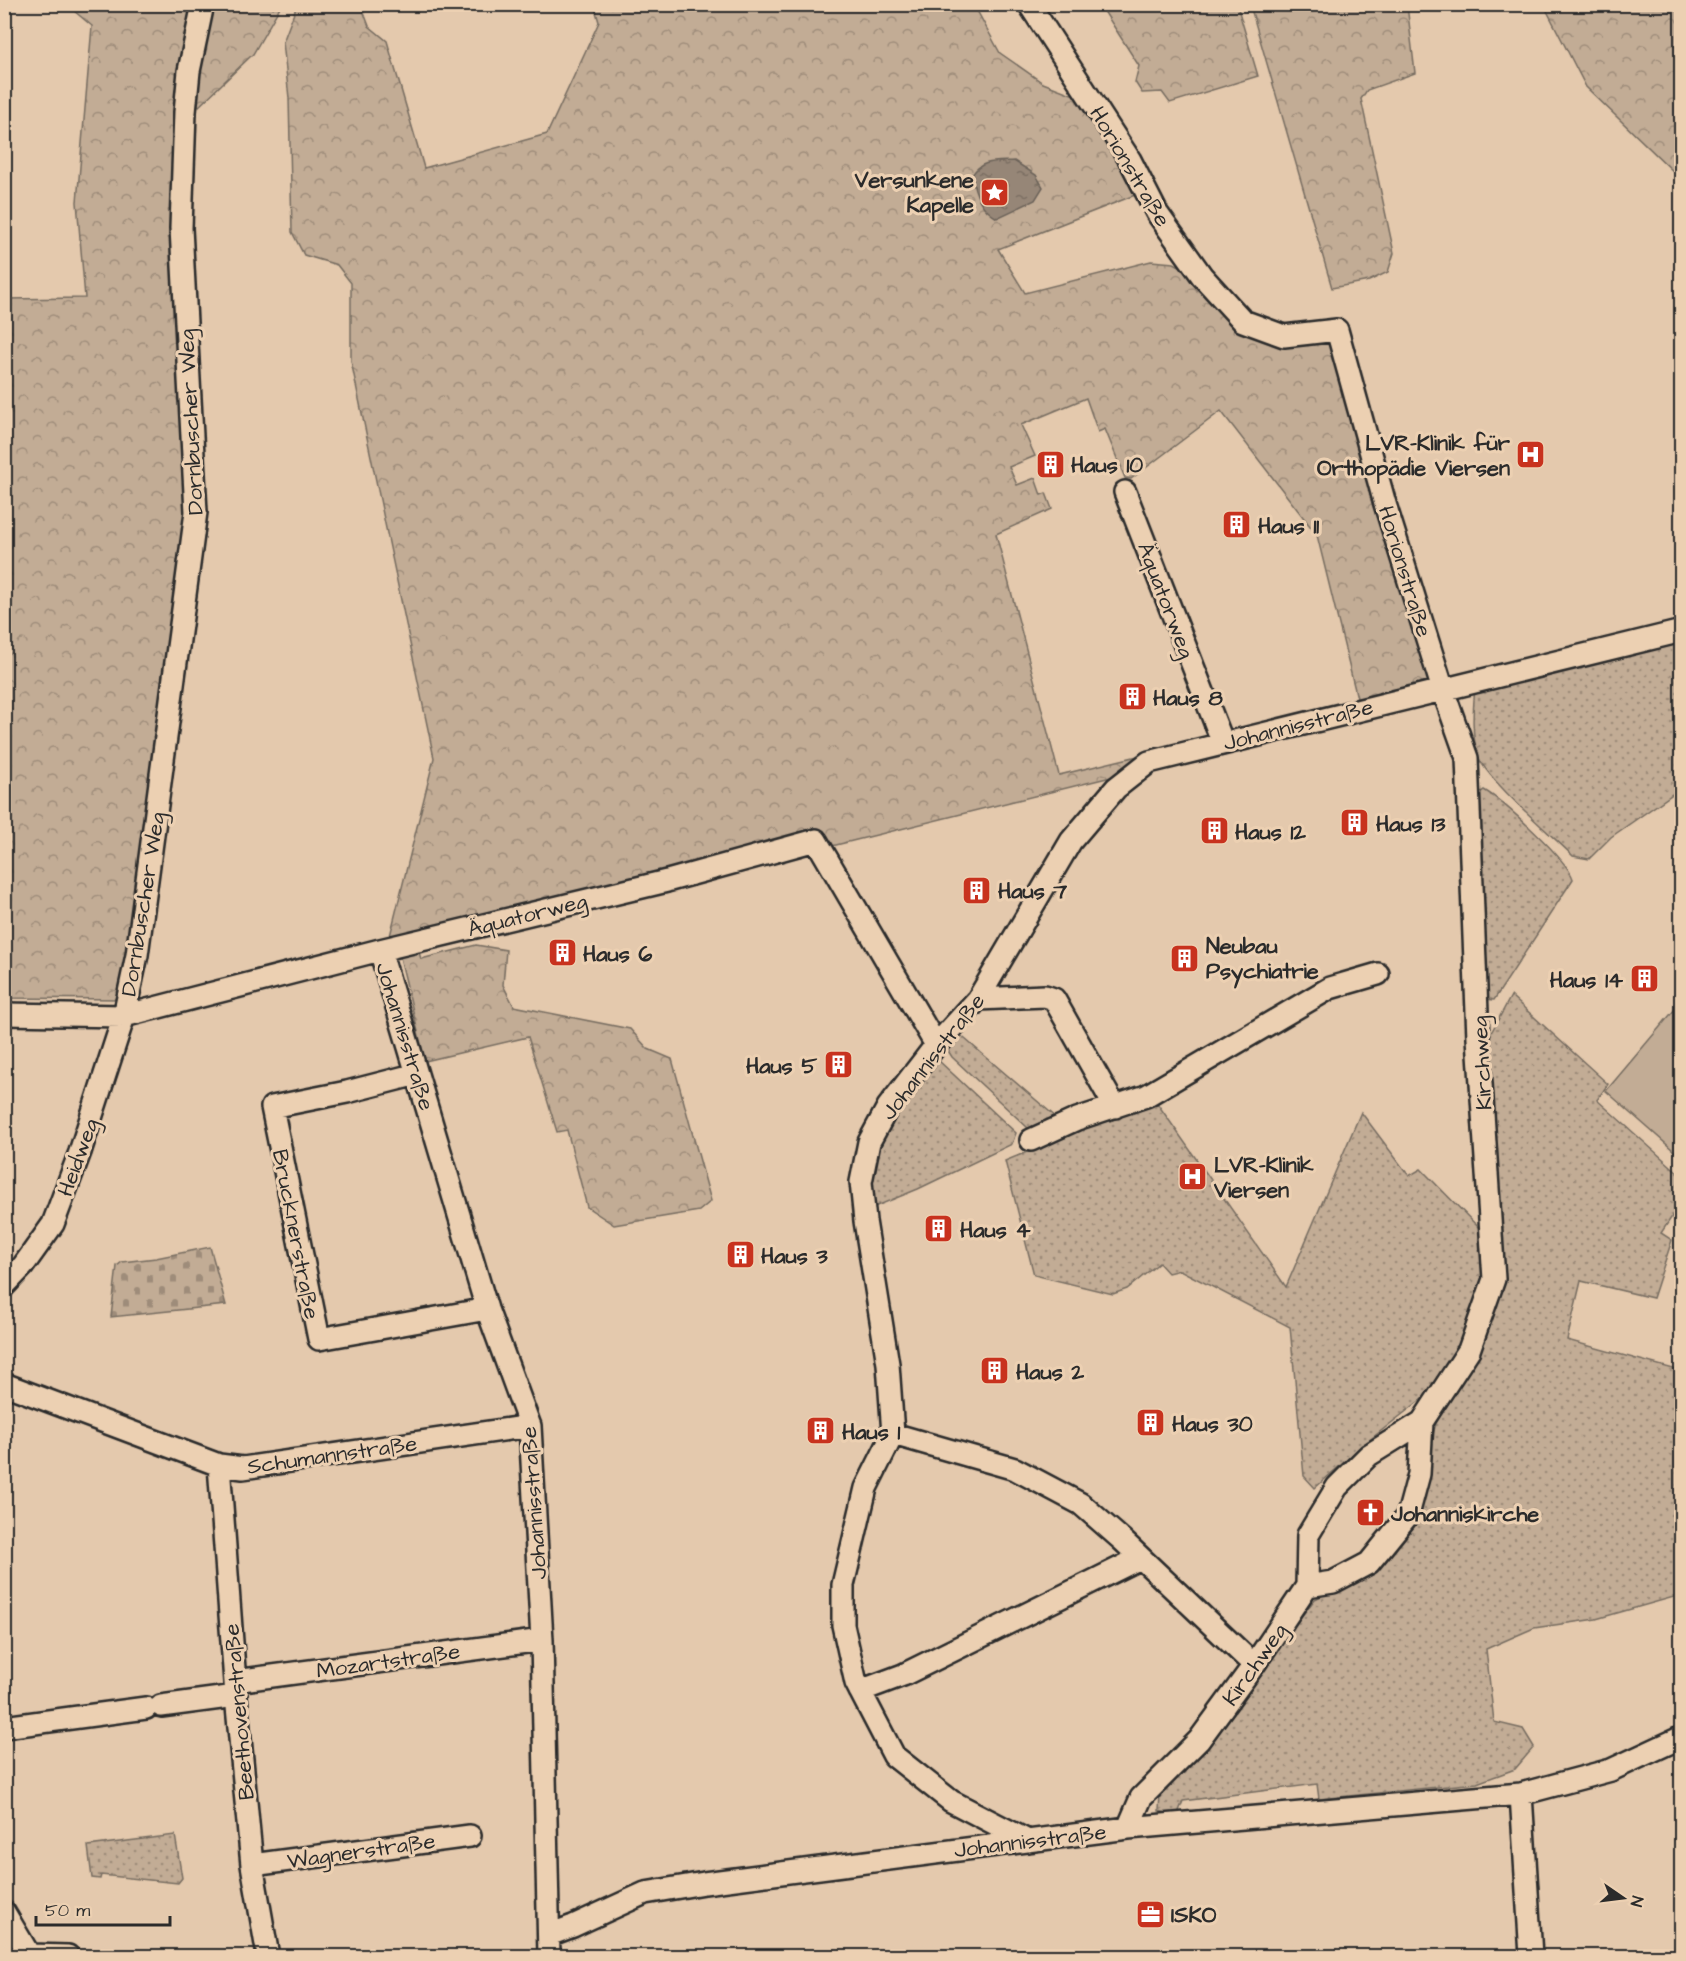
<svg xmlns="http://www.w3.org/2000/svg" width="1686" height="1961" font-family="'Architects Daughter',sans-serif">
<defs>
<pattern id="grass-dots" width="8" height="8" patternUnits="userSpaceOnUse" patternTransform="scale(1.5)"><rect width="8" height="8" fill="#c2ac95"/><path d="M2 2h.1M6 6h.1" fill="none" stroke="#9e8c7a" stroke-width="1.8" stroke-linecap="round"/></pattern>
<pattern id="forest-crowns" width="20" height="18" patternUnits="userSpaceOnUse" patternTransform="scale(1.5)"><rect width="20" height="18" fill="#c2ac95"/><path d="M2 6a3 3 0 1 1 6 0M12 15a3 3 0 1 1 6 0" fill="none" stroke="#9e8c7a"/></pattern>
<pattern id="cemetery-stones" width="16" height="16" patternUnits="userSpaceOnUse" patternTransform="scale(1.5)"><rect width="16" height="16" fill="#c2ac95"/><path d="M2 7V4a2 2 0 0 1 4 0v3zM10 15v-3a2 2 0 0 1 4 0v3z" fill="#9e8c7a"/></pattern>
<pattern id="water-ripples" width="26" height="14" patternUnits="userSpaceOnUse" patternTransform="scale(1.5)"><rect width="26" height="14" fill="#968677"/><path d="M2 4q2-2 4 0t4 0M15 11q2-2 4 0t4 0" fill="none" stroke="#7b6e62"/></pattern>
</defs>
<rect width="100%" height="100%" fill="#e4c9ad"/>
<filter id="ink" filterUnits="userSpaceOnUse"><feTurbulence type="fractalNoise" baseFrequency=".0167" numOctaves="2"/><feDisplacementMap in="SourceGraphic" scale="12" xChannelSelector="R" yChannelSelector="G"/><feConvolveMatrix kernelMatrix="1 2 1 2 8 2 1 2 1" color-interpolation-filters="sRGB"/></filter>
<g filter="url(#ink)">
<path fill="url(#grass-dots)" stroke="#766c60" stroke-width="1.5" d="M 1681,637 L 1681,788 L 1611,837 L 1589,859 L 1573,856 C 1553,836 1486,779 1478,756 C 1471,733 1473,711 1475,687 Z
M 1484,790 C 1503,801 1568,860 1573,879 L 1494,1000 L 1485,999 L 1476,796 Z
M 1511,996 L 1608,1084 L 1597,1100 L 1681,1175 L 1681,1203 L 1661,1233 L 1672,1240 L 1653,1298 L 1581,1281 L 1567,1340 L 1681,1371 L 1681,1595 L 1596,1619 L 1534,1628 L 1486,1649 L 1494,1722 L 1523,1729 L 1534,1747 L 1515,1769 L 1477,1783 L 1319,1799 L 1317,1784 L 1183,1801 L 1177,1816 L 1159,1811 L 1160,1794 L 1178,1774 L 1315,1599 L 1370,1573 L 1430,1446 L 1436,1423 L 1464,1378 L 1493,1318 L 1504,1281 L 1488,1061 L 1491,1033 Z
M 958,1033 L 1057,1118 L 1035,1129 L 1028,1128 L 952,1057 L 947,1049 Z
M 933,1061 L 939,1061 L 1016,1133 L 1012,1144 L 918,1189 L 872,1208 L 871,1158 L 895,1108 Z
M 1157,1103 L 1286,1287 L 1361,1112 L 1409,1176 L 1421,1169 L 1486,1235 L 1481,1291 L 1461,1348 L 1427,1395 L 1363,1445 L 1315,1488 L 1304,1476 L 1290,1327 L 1180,1270 L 1168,1273 L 1159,1263 L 1127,1289 L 1113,1294 L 1034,1275 L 1005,1161 L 1129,1110 Z
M 175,1835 L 182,1878 L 178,1883 L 101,1875 L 100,1879 L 92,1878 L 88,1846 Z"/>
<path fill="url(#forest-crowns)" stroke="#766c60" stroke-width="1.5" d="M 67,5 L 191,5 L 177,74 L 172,221 L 186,512 L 121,999 L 5,998 L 4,299 L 85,298 L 77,202 L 92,26 Z
M 212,5 L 281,5 L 253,54 L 196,109 L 197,77 Z
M 297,5 L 361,5 L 369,26 L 387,41 L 424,168 L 547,134 L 599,22 L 594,5 L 974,5 L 1000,53 L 1043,83 L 1085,99 L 1140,193 L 998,249 L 1025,293 L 1151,261 L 1174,263 L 1191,272 L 1238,324 L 1333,344 L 1432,684 L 1358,702 L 1317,535 L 1221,411 L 1131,479 L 1125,478 L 1105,429 L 1098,432 L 1086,398 L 1021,425 L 1035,456 L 1009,467 L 1017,485 L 1035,478 L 1041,495 L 1046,493 L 1052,509 L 996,534 L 1059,775 L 1146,754 L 1119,775 L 828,847 L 389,940 L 434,758 L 351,361 L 351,283 L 337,265 L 304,255 L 292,232 L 289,98 L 283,42 Z
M 1082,5 L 1237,5 L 1258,76 L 1170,103 L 1162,92 L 1142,93 L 1135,82 L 1139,66 L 1104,11 L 1084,8 Z
M 1250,5 L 1407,5 L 1415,73 L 1367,90 L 1361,99 L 1394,253 L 1388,272 L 1369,281 L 1332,288 Z
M 1544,5 L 1681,5 L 1681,175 L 1674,172 L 1586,87 Z
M 476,945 L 506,950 L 503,985 L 514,1006 L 630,1029 L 648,1049 L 672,1059 L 711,1201 L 699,1211 L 614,1225 L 587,1207 L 567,1130 L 557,1132 L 528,1037 L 425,1061 L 399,953 L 418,949 L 421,959 Z"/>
<path fill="url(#cemetery-stones)" stroke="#766c60" stroke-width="1.5" d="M 210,1247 L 226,1305 L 111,1317 L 117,1266 L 122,1262 L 156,1258 Z"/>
<path fill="#c2ac95" stroke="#766c60" stroke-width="1.5" d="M 1681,1002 L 1681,1157 L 1606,1091 Z"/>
<path fill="url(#water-ripples)" stroke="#6b6259" stroke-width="1.5" d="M 1014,161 L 1036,175 L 1043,187 L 1035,200 L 997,218 C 981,209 974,192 972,175 C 982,159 997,162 1014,161 Z"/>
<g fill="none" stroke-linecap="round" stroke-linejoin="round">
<defs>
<path id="minor" d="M 1029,4 L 1130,160 L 1157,213 L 1202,276 L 1243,321 L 1284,336 L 1337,330 L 1385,504 L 1443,690 L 1467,758 L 1478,1038 L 1494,1279 L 1469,1350 L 1422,1422 L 1369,1455 L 1337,1487 L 1308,1535 L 1307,1586 L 1254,1665 L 1199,1740 L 1141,1798 L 1128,1828
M 1125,492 L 1223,743
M 380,950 L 487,1309 L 530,1426 L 542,1640 L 549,1956
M 978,999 L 1045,996 L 1054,999 L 1115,1107
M 4,1014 L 124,1016 L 380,950 L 667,881 L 816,840 L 936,1045
M 417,1074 L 347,1092 L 272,1107 L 319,1339 L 487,1309
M 1031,1140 L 1077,1119 L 1146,1096 L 1330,988 L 1378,974
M 4,1286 L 23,1266 L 53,1224 L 80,1152 L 124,1016 L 137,955 L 196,512 L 181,228 L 185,112 L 189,71 L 203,4
M 4,1384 L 219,1465 L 243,1468 L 530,1426
M 893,1434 L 1015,1469 L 1081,1504 L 1121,1539 L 1254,1665
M 219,1465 L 236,1696 L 252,1865 L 268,1956
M 1307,1586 L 1333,1582 L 1369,1563 L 1408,1515 L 1419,1474 L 1422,1422
M 235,1681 L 542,1640
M 860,1691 L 903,1675 L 1140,1558
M 161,1706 L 236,1696
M 4,1727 L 146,1708
M 1521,1794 L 1611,1770 L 1682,1737
M 1028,1841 L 951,1801 L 894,1756 L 856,1683 L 843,1625 L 843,1585 L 866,1488 L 893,1434 L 888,1364 L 865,1221 L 861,1182 L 869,1142 L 888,1107 L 936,1045 L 978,999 L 1071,841 L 1116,788 L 1149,762 L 1682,631
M 252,1865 L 470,1836
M 4,1912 L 30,1956
M 549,1935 L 573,1926 L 645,1893 L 704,1883 L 1128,1828 L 1521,1794 L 1531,1956
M 31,1955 L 68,1956"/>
</defs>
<use href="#minor" stroke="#2b2b2b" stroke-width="26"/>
<use href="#minor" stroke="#ecd0b2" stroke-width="21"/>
</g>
</g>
<defs>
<symbol id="sight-square" viewBox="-11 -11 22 22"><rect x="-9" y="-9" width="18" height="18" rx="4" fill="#c8321e" stroke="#ecd0b2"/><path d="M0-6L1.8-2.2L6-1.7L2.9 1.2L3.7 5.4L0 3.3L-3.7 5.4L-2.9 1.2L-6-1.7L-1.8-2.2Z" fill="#fff"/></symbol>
<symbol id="hospital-square" viewBox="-11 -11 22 22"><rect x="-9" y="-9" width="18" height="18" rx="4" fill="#c8321e" stroke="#ecd0b2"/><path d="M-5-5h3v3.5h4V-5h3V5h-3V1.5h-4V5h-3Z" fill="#fff"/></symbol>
<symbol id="building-square" viewBox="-11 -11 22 22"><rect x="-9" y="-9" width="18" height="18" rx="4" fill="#c8321e" stroke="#ecd0b2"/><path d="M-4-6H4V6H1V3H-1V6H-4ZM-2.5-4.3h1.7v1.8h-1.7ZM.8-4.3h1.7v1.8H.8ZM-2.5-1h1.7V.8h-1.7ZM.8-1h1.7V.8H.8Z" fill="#fff"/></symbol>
<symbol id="church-square" viewBox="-11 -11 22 22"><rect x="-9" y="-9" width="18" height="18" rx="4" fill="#c8321e" stroke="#ecd0b2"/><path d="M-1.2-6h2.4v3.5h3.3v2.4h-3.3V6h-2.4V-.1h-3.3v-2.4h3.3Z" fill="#fff"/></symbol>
<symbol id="office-square" viewBox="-11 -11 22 22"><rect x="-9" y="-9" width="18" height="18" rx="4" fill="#c8321e" stroke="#ecd0b2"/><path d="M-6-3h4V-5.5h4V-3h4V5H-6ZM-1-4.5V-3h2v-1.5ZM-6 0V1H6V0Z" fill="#fff"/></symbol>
</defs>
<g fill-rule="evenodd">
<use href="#sight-square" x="978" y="176" width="33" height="33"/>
<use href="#hospital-square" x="1514" y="438" width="33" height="33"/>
<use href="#building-square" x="1034" y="448" width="33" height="33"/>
<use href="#building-square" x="1220" y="508" width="33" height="33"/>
<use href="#building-square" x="1116" y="680" width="33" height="33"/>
<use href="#building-square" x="1338" y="806" width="33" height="33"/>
<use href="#building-square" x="1198" y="814" width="33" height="33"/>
<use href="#building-square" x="960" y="874" width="33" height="33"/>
<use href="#building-square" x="546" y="936" width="33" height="33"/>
<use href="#building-square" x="1168" y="942" width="33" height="33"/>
<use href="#building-square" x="1628" y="962" width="33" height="33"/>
<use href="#building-square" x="822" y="1048" width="33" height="33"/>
<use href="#hospital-square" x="1176" y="1160" width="33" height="33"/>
<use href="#building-square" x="922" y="1212" width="33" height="33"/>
<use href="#building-square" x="724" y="1238" width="33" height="33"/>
<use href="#building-square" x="978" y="1354" width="33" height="33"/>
<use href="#building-square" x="1134" y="1406" width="33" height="33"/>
<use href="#building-square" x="804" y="1414" width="33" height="33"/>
<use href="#church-square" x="1354" y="1496" width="33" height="33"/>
<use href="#office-square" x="1134" y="1898" width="33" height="33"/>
</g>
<g text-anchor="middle" stroke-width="6" stroke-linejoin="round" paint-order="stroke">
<g font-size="22" fill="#2b2b2b" stroke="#ecd0b2">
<text transform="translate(1131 166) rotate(59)" y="8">Horionstraße</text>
<text transform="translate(190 422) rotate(-93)" y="8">Dornbuscher Weg</text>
<text transform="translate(1406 571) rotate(73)" y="8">Horionstraße</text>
<text transform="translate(1167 600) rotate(69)" y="8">Äquatorweg</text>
<text transform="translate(1298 724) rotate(-14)" y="8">Johannisstraße</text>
<text transform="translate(142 904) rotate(-81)" y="8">Dornbuscher Weg</text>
<text transform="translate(527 914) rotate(-14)" y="8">Äquatorweg</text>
<text transform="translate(406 1036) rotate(73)" y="8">Johannisstraße</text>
<text transform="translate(932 1056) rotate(-52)" y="8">Johannisstraße</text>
<text transform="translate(1481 1063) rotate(-93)" y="8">Kirchweg</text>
<text transform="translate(77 1157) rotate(-70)" y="8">Heidweg</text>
<text transform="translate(297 1234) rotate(79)" y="8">Brucknerstraße</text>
<text transform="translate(332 1454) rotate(-8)" y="8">Schumannstraße</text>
<text transform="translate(533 1503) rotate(-94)" y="8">Johannisstraße</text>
<text transform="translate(388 1660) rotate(-8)" y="8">Mozartstraße</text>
<text transform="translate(1254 1664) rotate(-55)" y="8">Kirchweg</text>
<text transform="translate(238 1712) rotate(-95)" y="8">Beethovenstraße</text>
<text transform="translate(1030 1840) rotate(-7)" y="8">Johannisstraße</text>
<text transform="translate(361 1850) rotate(-8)" y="8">Wagnerstraße</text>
</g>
<g font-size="22" font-weight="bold" fill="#2b2b2b" stroke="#ecd0b2" text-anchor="start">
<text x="974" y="187" text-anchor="end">Versunkene<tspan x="974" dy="25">Kapelle</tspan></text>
<text x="1510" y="450" text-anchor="end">LVR-Klinik für<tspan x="1510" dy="25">Orthopädie Viersen</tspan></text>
<text x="1071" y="472">Haus 10</text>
<text x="1258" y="533">Haus 11</text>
<text x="1153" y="705">Haus 8</text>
<text x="1376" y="831">Haus 13</text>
<text x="1235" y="839">Haus 12</text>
<text x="998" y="898">Haus 7</text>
<text x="1206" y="953">Neubau<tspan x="1206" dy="25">Psychiatrie</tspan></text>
<text x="583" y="961">Haus 6</text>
<text x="1623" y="987" text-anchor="end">Haus 14</text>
<text x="817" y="1073" text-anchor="end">Haus 5</text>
<text x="1214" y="1172">LVR-Klinik<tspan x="1214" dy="25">Viersen</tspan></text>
<text x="960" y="1237">Haus 4</text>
<text x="761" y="1263">Haus 3</text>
<text x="1016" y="1379">Haus 2</text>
<text x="1172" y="1431">Haus 30</text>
<text x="842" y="1439">Haus 1</text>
<text x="1391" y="1521">Johanniskirche</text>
<text x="1171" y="1922">ISKO</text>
</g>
</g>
<rect width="1686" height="1961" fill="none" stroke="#ecd0b2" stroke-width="24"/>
<rect x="12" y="12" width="1662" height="1937" fill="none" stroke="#2b2b2b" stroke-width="2" filter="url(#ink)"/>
<g transform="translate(1623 1898) rotate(104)" stroke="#ecd0b2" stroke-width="4.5" paint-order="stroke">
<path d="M0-4.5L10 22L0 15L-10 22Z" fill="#2b2b2b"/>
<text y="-9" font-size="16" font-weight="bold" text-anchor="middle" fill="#2b2b2b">N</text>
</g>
<path d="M36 1916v9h134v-9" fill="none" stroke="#2b2b2b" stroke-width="3"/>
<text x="45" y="1916" font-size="18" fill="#2b2b2b" stroke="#ecd0b2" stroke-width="4.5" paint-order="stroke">50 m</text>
</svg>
